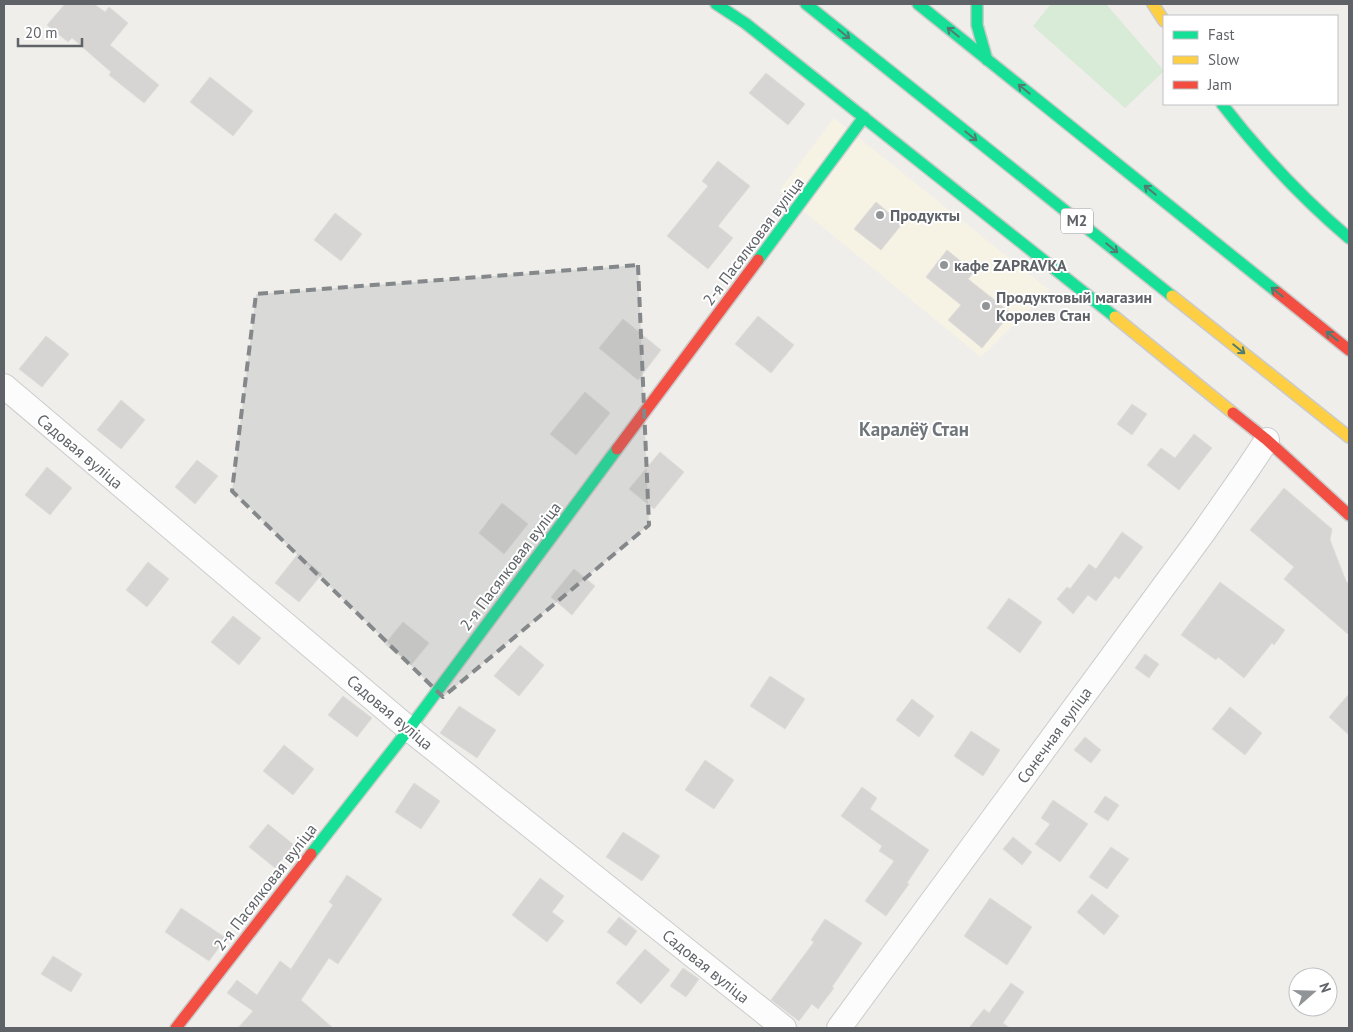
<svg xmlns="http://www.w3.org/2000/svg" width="1353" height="1032" font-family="'PT Sans',sans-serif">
<rect width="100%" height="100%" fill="#efeeea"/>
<path fill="#f7f3e4" d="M 834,118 L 1049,290 L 981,357 L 779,191 Z"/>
<path fill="#d8ebd6" d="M 1051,4 L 1106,4 L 1164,71 L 1125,108 L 1033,26 Z"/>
<path fill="#d6d5d3" stroke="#deddd9" d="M 65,4 L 94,4 L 105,12 L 109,7 L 128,23 L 110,45 L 159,85 L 144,103 L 109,75 L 111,72 L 72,38 L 68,42 L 47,25 Z
M 766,73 L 805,104 L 788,125 L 749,93 Z
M 210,77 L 253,111 L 233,136 L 190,102 Z
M 718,161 L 750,186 L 718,226 L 733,238 L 708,269 L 667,236 L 708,186 L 702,181 Z
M 876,202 L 902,224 L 881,250 L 854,229 Z
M 335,213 L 362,234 L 341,261 L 314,240 Z
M 947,250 L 974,272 L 968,279 L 1011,313 L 982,348 L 948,320 L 961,305 L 926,277 Z
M 758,316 L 794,345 L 771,373 L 735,344 Z
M 623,319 L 661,350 L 638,380 L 599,348 Z
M 46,336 L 69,354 L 42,387 L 19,369 Z
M 585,392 L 610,413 L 576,455 L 550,434 Z
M 121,400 L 145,420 L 121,449 L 97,430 Z
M 1132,404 L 1147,414 L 1132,435 L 1117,424 Z
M 1194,434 L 1212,448 L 1179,490 L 1147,465 L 1161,448 L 1175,458 Z
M 660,452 L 684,472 L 654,509 L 629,489 Z
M 197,460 L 218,476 L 195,504 L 175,487 Z
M 47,467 L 72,488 L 50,515 L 25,495 Z
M 1284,488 L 1332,529 L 1330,540 L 1346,581 L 1349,584 L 1349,635 L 1284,579 L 1294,567 L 1250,530 Z
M 502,503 L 528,524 L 504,554 L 479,533 Z
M 1122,532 L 1143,547 L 1119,579 L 1115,576 L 1096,601 L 1088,595 L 1073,614 L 1057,599 L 1067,587 L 1070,589 L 1089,564 L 1096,569 Z
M 298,554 L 322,574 L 299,602 L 275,583 Z
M 148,562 L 169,579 L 147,607 L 126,590 Z
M 574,569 L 595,586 L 572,615 L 551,597 Z
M 1220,582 L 1285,630 L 1274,645 L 1272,643 L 1244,678 L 1218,657 L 1216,660 L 1181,635 Z
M 1009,598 L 1042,622 L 1020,653 L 987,628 Z
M 233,616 L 261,638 L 239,665 L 211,642 Z
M 403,622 L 429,643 L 411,665 L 385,644 Z
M 520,645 L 544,665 L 519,696 L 494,676 Z
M 1145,654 L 1159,664 L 1149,678 L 1135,668 Z
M 770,676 L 805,699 L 785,729 L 750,706 Z
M 1349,694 L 1349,735 L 1329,717 Z
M 343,696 L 372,718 L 357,737 L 328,715 Z
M 912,699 L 934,716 L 919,737 L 896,720 Z
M 459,706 L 496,730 L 477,758 L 440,733 Z
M 1230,707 L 1262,733 L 1245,755 L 1212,729 Z
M 971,731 L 1000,750 L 983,776 L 954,756 Z
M 1085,737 L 1101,750 L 1091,763 L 1074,750 Z
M 284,745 L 314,769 L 293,795 L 263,771 Z
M 705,760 L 734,780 L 714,809 L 685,790 Z
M 414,783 L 440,801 L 421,829 L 395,812 Z
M 862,787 L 877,798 L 870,809 L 929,850 L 907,883 L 909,884 L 886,916 L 865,901 L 894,861 L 879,851 L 882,846 L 841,816 Z
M 1105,796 L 1119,805 L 1108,821 L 1094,812 Z
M 1053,800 L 1088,824 L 1060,862 L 1035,844 L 1050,824 L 1041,818 Z
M 268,824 L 294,845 L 275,868 L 249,847 Z
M 623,832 L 660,856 L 642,881 L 606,857 Z
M 1013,837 L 1032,852 L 1022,865 L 1003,849 Z
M 1111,847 L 1129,859 L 1107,889 L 1089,877 Z
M 347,875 L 382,899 L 338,964 L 329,958 L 301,1000 L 333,1028 L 238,1028 L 253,1011 L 227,993 L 237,980 L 257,995 L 280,961 L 291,969 L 333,905 L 329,902 Z
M 540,878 L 564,896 L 552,912 L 564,921 L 547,942 L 512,915 Z
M 1092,894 L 1119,916 L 1104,935 L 1077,912 Z
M 990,898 L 1032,927 L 1007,965 L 964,936 Z
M 181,908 L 226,938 L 209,961 L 165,932 Z
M 619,917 L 637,931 L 626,946 L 607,932 Z
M 825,919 L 862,943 L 832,987 L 834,988 L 818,1009 L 812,1004 L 799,1021 L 771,1000 L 814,942 L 811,940 Z
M 645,949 L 670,970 L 641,1004 L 616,983 Z
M 53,956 L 82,974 L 71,992 L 41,974 Z
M 683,968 L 699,979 L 686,997 L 670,986 Z
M 1011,983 L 1024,992 L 1003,1023 L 1010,1028 L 969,1028 L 984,1009 L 989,1013 Z"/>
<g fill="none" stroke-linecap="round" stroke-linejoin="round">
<defs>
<path id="street" d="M 4,386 L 409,729 L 784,1028
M 839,1028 L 1203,533 L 1247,470 L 1267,440"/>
<path id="fast" d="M 716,4 L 745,23 L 1115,317
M 806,4 L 1172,296
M 918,4 L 1277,292
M 977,4 L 977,25 L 987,60
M 1222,104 C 1260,153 1302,198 1349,238
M 758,260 L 864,117
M 311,854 L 409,729 L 617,449"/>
<path id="slow" d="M 1153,4 L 1164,21
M 1172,296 L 1349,437
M 1115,317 L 1233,413"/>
<path id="jam" d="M 1277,292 L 1349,350
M 1233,413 L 1267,440 L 1349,515
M 617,449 L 758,260
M 176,1028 L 311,854"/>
</defs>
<use href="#street" stroke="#cbcccc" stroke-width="26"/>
<use href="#fast" stroke="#cacacb" stroke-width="14"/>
<use href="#slow" stroke="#cacacb" stroke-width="14"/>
<use href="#jam" stroke="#cacacb" stroke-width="14"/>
<use href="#street" stroke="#fdfcfc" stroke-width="24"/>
<use href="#fast" stroke="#16e098" stroke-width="11"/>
<use href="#slow" stroke="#ffcf43" stroke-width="11"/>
<use href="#jam" stroke="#f24e42" stroke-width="11"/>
</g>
<defs><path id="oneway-shaft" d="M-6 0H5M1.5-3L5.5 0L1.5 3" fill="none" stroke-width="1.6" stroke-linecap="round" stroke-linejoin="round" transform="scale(1.25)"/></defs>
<g stroke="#507c72">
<use href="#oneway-shaft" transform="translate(953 32) rotate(-141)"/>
<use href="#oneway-shaft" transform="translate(844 34) rotate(39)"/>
<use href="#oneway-shaft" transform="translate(1024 89) rotate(-141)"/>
<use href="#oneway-shaft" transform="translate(971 136) rotate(39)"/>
<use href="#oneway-shaft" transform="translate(1150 190) rotate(-141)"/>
<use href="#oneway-shaft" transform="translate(1112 248) rotate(39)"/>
<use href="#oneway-shaft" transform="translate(1277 292) rotate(-141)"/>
<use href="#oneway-shaft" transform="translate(1332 336) rotate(-141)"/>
<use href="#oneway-shaft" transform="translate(1239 349) rotate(39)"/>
</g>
<path fill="#84888a" fill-opacity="0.2" stroke="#84888a" stroke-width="4" stroke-dasharray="10 6" stroke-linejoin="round" d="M 638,265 L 649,525 L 443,697 L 232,491 L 256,294 Z"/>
<g fill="#919496" stroke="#fff" stroke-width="2">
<circle cx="880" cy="215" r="5"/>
<circle cx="944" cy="265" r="5"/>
<circle cx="986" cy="306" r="5"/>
</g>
<g text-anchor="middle" stroke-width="4" stroke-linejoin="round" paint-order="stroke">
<rect fill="#fff" stroke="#8f9295" stroke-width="1" x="1061" y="208.5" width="32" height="25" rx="4"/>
<g font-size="15" font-weight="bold" fill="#5f6368">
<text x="1077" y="226">М2</text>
</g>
<g font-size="16" font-weight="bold" fill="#5f6368" stroke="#fff" text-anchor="start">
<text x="890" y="221">Продукты</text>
<text x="954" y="271">кафе ZAPRAVKA</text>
<text x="996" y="303">Продуктовый магазин<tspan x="996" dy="18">Королев Стан</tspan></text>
</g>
<g font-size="16" fill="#5f6368" stroke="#fff">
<text transform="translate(753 241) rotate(-53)" y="6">2-я Пасялковая вуліца</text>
<text transform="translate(80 451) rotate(40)" y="6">Садовая вуліца</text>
<text transform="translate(510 566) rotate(-53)" y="6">2-я Пасялковая вуліца</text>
<text transform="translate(390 712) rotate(40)" y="6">Садовая вуліца</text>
<text transform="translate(1054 735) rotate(-54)" y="6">Сонечная вуліца</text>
<text transform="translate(265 887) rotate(-52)" y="6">2-я Пасялковая вуліца</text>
<text transform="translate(706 966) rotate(39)" y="6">Садовая вуліца</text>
</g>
<g font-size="19" font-weight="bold" fill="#70757a" stroke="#fff">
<text x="914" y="436">Каралёў Стан</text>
</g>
</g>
<rect width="1353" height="1032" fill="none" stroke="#5f6368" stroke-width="10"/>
<rect x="1163" y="15" width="175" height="90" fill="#ffffff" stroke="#bfc1c3"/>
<rect x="1173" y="31" width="25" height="8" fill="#16e098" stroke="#bfc1c3"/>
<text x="1208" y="40" font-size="15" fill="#5f6368">Fast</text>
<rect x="1173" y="56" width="25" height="8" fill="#ffcf43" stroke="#bfc1c3"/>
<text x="1208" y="65" font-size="15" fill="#5f6368">Slow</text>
<rect x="1173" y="81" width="25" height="8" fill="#f24e42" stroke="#bfc1c3"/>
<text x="1208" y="90" font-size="15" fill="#5f6368">Jam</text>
<g transform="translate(1313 992) rotate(70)"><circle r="24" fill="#ffffff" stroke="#bfc1c3"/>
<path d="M0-4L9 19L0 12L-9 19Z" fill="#919496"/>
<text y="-8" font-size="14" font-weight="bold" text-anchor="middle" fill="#5f6368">N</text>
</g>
<path d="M18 38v8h64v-8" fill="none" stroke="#5f6368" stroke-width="2.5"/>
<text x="25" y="38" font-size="15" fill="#5f6368" stroke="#ffffff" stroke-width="4" paint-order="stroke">20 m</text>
</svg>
